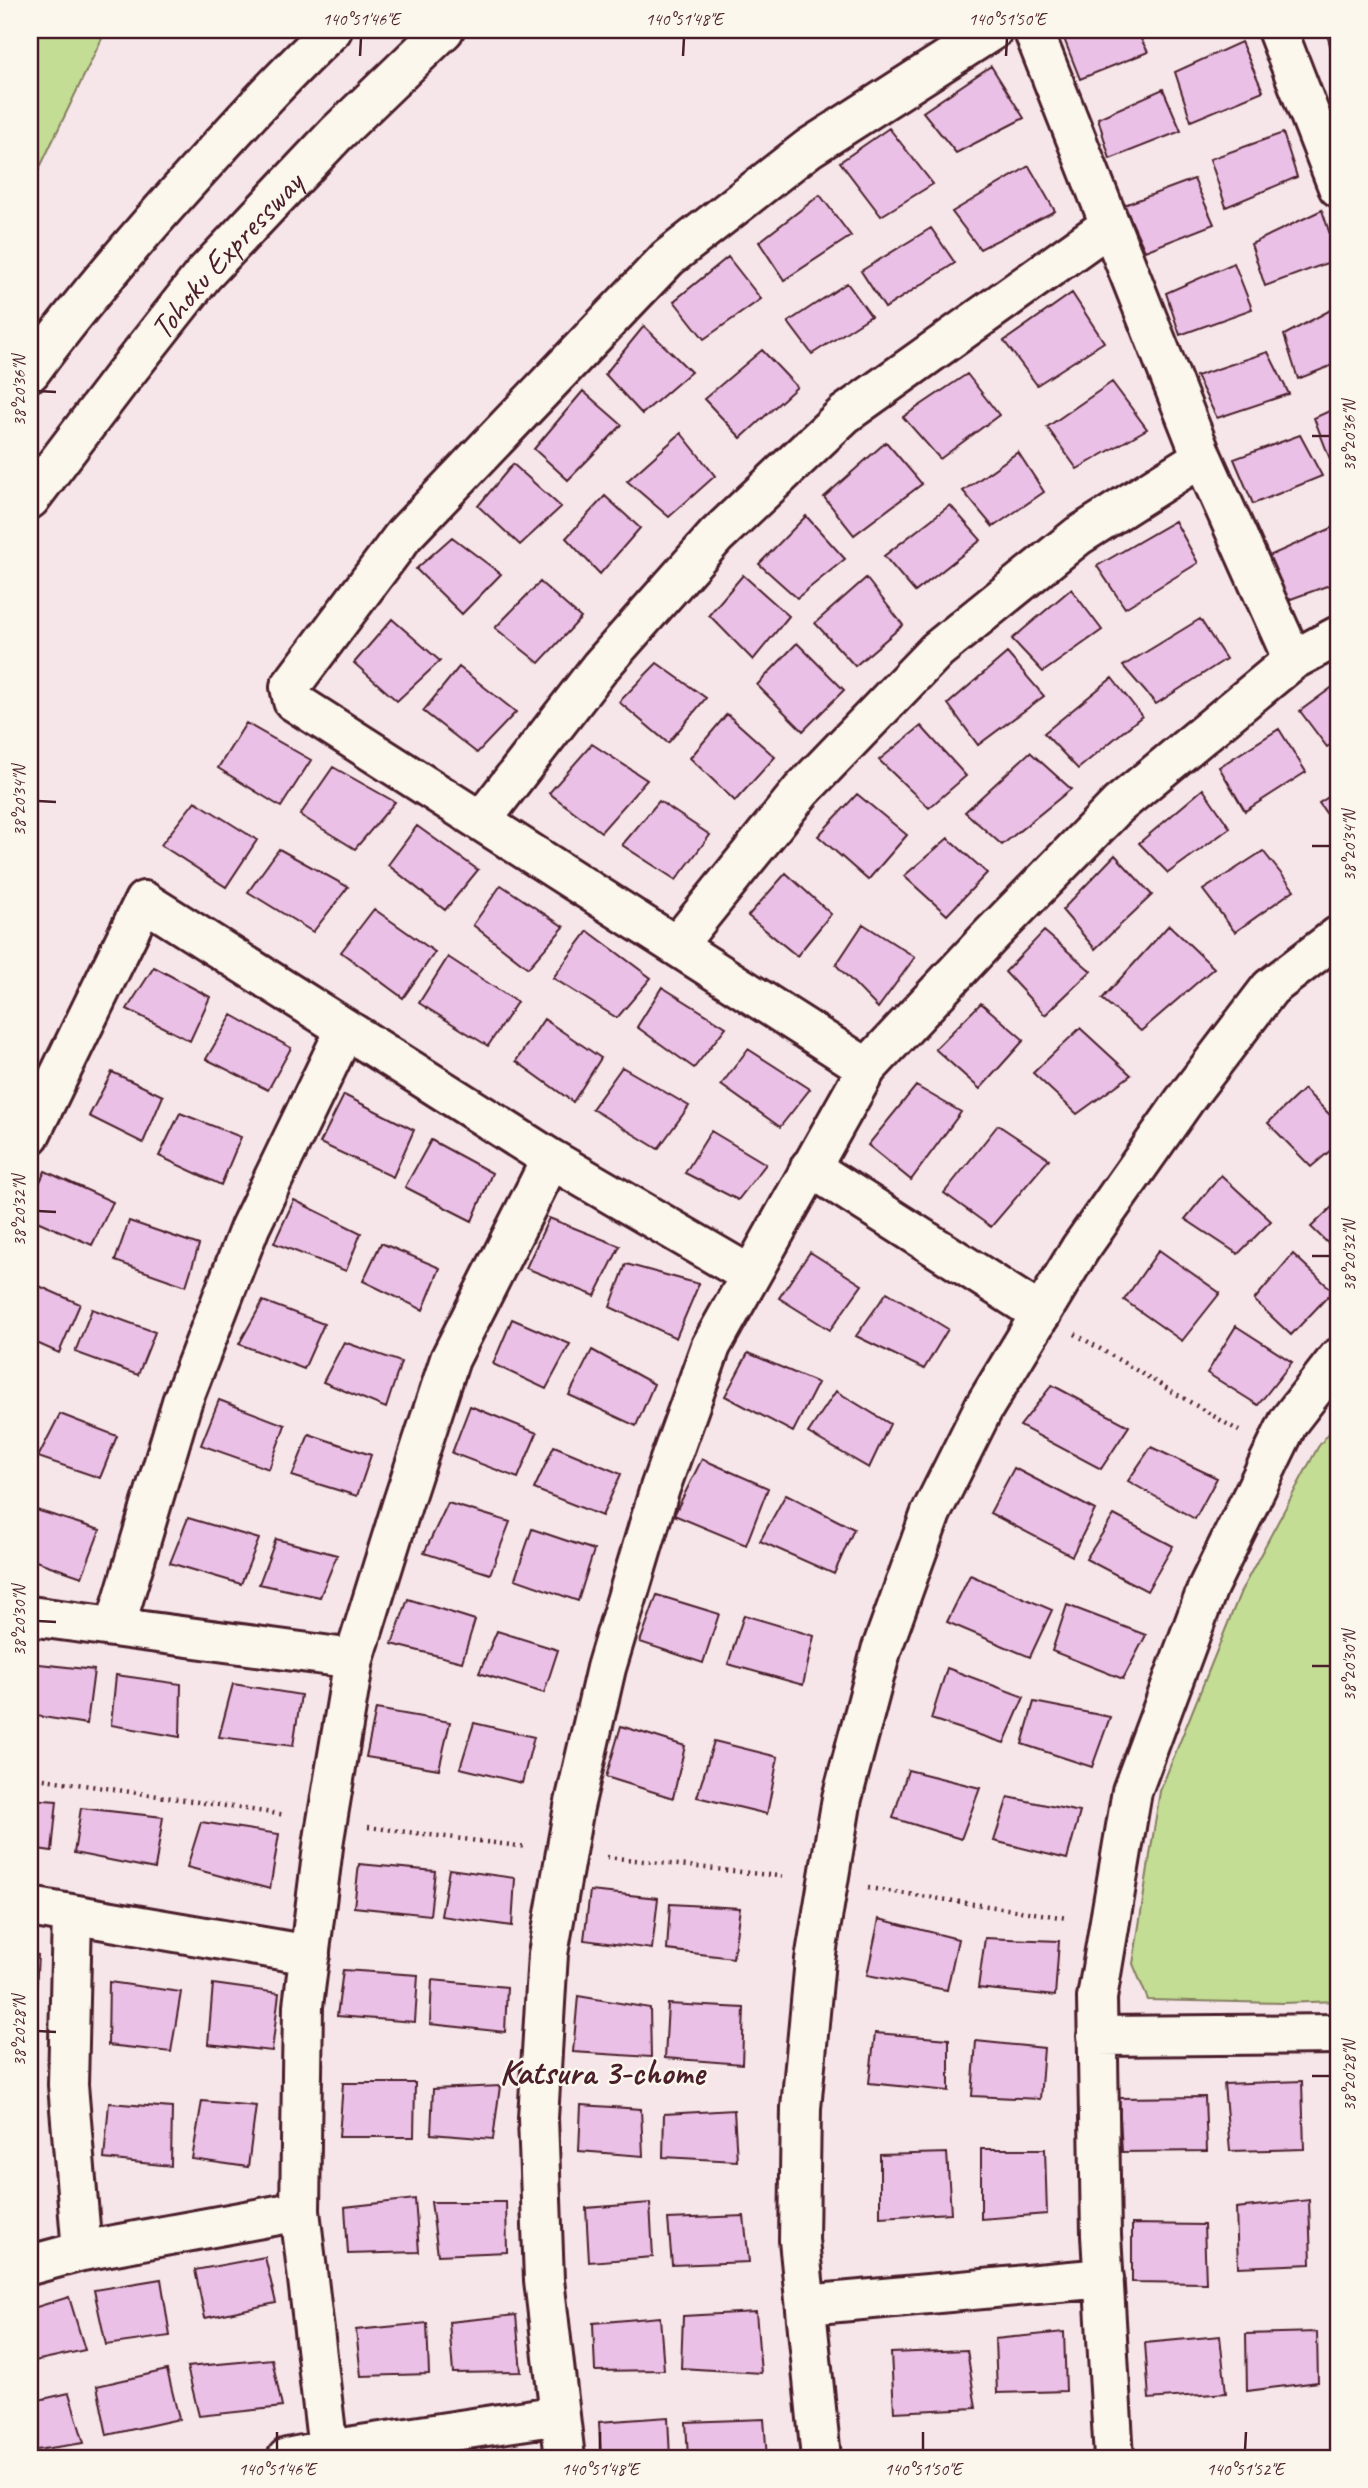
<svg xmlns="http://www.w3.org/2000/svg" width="1368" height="2488" font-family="Caveat,sans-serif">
<rect width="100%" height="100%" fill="#f6e6ea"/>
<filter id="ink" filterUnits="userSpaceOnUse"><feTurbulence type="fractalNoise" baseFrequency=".0143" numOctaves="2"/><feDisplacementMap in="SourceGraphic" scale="14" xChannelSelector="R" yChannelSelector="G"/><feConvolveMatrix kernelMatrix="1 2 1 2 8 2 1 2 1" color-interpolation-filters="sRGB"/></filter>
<g filter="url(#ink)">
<path fill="#c3dd94" stroke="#867e60" stroke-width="2" d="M 30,30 L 106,30 L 30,188 Z
M 1338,1422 L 1338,2001 L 1283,2003 L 1148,2000 L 1133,1964 L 1160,1791 L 1241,1591 L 1318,1447 Z"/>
<path fill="#ebc0e6" stroke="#4a1f2b" stroke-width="2" d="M 1063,30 L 1136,30 L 1148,52 L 1080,79 L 1061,31 Z
M 1330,30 L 1338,30 L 1338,73 L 1326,31 Z
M 1241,42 L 1263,91 L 1191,121 L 1175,72 Z
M 991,66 L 1024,118 L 956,153 L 923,112 Z
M 1163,89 L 1181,131 L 1110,159 L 1098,118 Z
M 889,128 L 933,184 L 881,216 L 840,162 Z
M 1283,133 L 1297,177 L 1226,207 L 1210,159 Z
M 1029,166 L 1055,211 L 980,249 L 952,212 Z
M 1194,179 L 1214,224 L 1145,251 L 1124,205 Z
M 820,195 L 851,236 L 784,280 L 759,242 Z
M 1322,210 L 1338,259 L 1265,286 L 1251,244 Z
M 931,228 L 955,263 L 885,308 L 861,271 Z
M 728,257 L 761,299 L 704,339 L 674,301 Z
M 1234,263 L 1252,309 L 1180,335 L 1166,293 Z
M 847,283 L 871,316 L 812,354 L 788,322 Z
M 1072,293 L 1104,342 L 1037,385 L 1004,341 Z
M 1338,306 L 1338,363 L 1298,379 L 1284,335 Z
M 644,326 L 691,372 L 642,414 L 605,374 Z
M 762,350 L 797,387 L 741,438 L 704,399 Z
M 1268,352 L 1289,394 L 1217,418 L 1196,376 Z
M 967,374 L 999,415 L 940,459 L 903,417 Z
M 1112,382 L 1147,429 L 1077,469 L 1047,427 Z
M 583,391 L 622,425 L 568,480 L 534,449 Z
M 1338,407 L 1338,456 L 1330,459 L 1314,418 Z
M 681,433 L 715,476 L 669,517 L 627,481 Z
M 1300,435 L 1322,476 L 1253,504 L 1234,459 Z
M 886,442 L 922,484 L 854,535 L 824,497 Z
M 1018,452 L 1044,492 L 993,527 L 963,491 Z
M 513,464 L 561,507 L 520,545 L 478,506 Z
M 605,496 L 640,528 L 600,574 L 566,538 Z
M 950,505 L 981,540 L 915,592 L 884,556 Z
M 806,516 L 845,559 L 797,598 L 759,564 Z
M 1175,521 L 1198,563 L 1125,608 L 1097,566 Z
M 1334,527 L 1338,535 L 1338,582 L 1288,600 L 1269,556 Z
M 452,537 L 501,574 L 462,614 L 416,569 Z
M 743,575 L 789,616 L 753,660 L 709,615 Z
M 866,578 L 903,625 L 855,666 L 815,623 Z
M 540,582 L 581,618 L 539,663 L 495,628 Z
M 1071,589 L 1102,630 L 1043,672 L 1012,639 Z
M 392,619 L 440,661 L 397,701 L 354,663 Z
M 1200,619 L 1226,659 L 1156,704 L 1123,666 Z
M 797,643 L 844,690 L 803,731 L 757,685 Z
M 1007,653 L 1044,696 L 978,745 L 948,704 Z
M 657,663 L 706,698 L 668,743 L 619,702 Z
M 459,667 L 516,712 L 477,753 L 423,711 Z
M 1112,678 L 1142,716 L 1078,769 L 1044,733 Z
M 1338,683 L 1338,740 L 1327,747 L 1300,711 Z
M 727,714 L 775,757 L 735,801 L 690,758 Z
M 246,723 L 311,760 L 281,807 L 218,768 Z
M 921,726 L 966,776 L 929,808 L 879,760 Z
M 1279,729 L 1306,772 L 1245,811 L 1219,767 Z
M 592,744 L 647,780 L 601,832 L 549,793 Z
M 1030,752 L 1071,789 L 1002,845 L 965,812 Z
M 333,767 L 395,802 L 355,849 L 300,815 Z
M 1203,789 L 1230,828 L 1168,873 L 1139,843 Z
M 1338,791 L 1338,830 L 1319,803 Z
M 857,794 L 907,835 L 868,880 L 818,836 Z
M 195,801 L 257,840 L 226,887 L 161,845 Z
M 659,801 L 710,835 L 676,880 L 622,845 Z
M 417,826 L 478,870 L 445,910 L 388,865 Z
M 948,838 L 987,873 L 947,915 L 904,876 Z
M 279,849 L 348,887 L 313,932 L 248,892 Z
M 1263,851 L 1294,890 L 1235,932 L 1203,890 Z
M 1115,855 L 1152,895 L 1095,949 L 1062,910 Z
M 786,873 L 831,914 L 797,956 L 748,916 Z
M 501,885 L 564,927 L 528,968 L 473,925 Z
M 374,909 L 435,952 L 403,998 L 341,952 Z
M 863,924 L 915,957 L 878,1008 L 836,965 Z
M 1169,925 L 1214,968 L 1141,1031 L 1102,999 Z
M 588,931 L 651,978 L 617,1018 L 553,978 Z
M 1044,931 L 1091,971 L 1045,1015 L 1005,972 Z
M 448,957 L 517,1002 L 488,1046 L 419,1003 Z
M 154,967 L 210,997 L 190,1041 L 127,1009 Z
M 662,987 L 726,1027 L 694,1068 L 637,1027 Z
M 981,1003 L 1024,1040 L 980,1089 L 935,1049 Z
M 232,1015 L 291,1048 L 268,1090 L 206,1059 Z
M 544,1019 L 601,1058 L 573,1102 L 516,1061 Z
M 1080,1028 L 1131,1075 L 1077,1114 L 1033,1073 Z
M 748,1049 L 810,1089 L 780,1127 L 721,1085 Z
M 622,1067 L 689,1106 L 658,1149 L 592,1109 Z
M 112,1072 L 163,1096 L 143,1143 L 89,1116 Z
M 916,1086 L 961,1112 L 911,1180 L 868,1145 Z
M 1304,1089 L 1338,1123 L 1338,1144 L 1311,1167 L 1268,1123 Z
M 344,1095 L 414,1130 L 393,1177 L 320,1143 Z
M 180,1113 L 241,1137 L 221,1185 L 159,1156 Z
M 998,1125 L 1049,1159 L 991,1227 L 944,1193 Z
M 711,1131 L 766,1164 L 738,1200 L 685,1173 Z
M 431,1140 L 492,1173 L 472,1221 L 405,1187 Z
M 45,1171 L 113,1202 L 92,1245 L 30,1218 L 30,1203 Z
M 1221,1175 L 1271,1221 L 1238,1254 L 1185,1219 Z
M 294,1200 L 361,1233 L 346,1271 L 274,1243 Z
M 1338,1201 L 1338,1253 L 1311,1227 Z
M 549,1218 L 620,1246 L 595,1296 L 526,1268 Z
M 129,1221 L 199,1245 L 186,1286 L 115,1261 Z
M 381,1243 L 440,1268 L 423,1310 L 363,1281 Z
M 1159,1250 L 1220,1293 L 1182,1341 L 1124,1300 Z
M 810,1252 L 862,1285 L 830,1330 L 779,1298 Z
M 1293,1254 L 1333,1291 L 1291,1335 L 1254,1300 Z
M 626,1264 L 699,1284 L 676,1338 L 610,1307 Z
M 30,1282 L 80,1304 L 59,1353 L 30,1340 Z
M 887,1292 L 948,1329 L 924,1369 L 856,1336 Z
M 263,1301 L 324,1324 L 304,1369 L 239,1344 Z
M 92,1309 L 155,1332 L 138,1375 L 75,1352 Z
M 512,1319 L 570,1344 L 546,1389 L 493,1364 Z
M 1236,1326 L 1292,1362 L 1258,1405 L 1207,1373 Z
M 344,1342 L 401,1362 L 386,1408 L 323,1382 Z
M 592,1350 L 654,1384 L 636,1426 L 569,1395 Z
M 748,1353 L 818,1383 L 793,1432 L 725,1396 Z
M 1052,1385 L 1129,1426 L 1101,1469 L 1020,1426 Z
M 836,1391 L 890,1424 L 869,1468 L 808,1433 Z
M 219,1400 L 285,1425 L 269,1469 L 201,1445 Z
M 470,1406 L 537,1433 L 518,1478 L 452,1453 Z
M 60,1414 L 117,1436 L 100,1478 L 38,1457 Z
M 309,1434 L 371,1455 L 357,1496 L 292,1476 Z
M 554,1446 L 621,1474 L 602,1516 L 534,1489 Z
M 1151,1447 L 1217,1478 L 1195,1519 L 1128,1481 Z
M 702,1459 L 768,1488 L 746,1545 L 674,1515 Z
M 1014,1468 L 1095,1510 L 1072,1556 L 990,1513 Z
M 786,1494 L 854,1529 L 834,1574 L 760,1541 Z
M 448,1503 L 510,1522 L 490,1574 L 424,1553 Z
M 30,1508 L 100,1530 L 82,1577 L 30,1559 Z
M 1114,1515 L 1173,1546 L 1147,1591 L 1086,1559 Z
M 188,1518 L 259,1539 L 241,1584 L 170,1563 Z
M 532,1529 L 594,1550 L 578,1601 L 515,1579 Z
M 276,1539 L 337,1555 L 320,1597 L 259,1584 Z
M 970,1575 L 1052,1610 L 1030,1657 L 947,1622 Z
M 657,1595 L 719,1614 L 703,1663 L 640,1642 Z
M 408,1599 L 475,1620 L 462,1662 L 392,1644 Z
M 1067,1605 L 1146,1635 L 1123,1679 L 1052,1651 Z
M 744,1615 L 814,1636 L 803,1685 L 728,1664 Z
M 497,1631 L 558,1650 L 544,1693 L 479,1673 Z
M 30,1663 L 94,1670 L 87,1724 L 30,1715 Z
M 947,1668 L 1024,1697 L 1004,1743 L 931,1719 Z
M 116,1675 L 181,1684 L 180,1737 L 111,1725 Z
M 233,1684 L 301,1695 L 293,1746 L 219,1737 Z
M 1034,1702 L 1110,1717 L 1092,1767 L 1022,1744 Z
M 376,1709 L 450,1722 L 439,1769 L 366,1757 Z
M 474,1723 L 534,1737 L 522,1783 L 460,1768 Z
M 621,1726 L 685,1746 L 673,1798 L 606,1777 Z
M 714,1741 L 778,1757 L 767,1814 L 697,1797 Z
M 908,1770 L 980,1788 L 961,1839 L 893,1818 Z
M 1008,1797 L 1080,1812 L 1067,1859 L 994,1841 Z
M 30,1799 L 57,1801 L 52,1851 L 30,1848 Z
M 81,1808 L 163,1817 L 155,1869 L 74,1853 Z
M 201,1822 L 279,1834 L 270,1889 L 187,1867 Z
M 359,1864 L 435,1871 L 430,1915 L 354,1907 Z
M 449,1869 L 515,1878 L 512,1926 L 441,1916 Z
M 590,1891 L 658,1898 L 652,1949 L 584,1940 Z
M 670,1904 L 740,1908 L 733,1958 L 667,1950 Z
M 879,1919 L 958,1939 L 947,1990 L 867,1975 Z
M 985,1938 L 1059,1941 L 1055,1996 L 978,1988 Z
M 30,1954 L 38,1955 L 35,2009 L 30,2009 Z
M 343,1970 L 418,1975 L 415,2022 L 337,2016 Z
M 432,1980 L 507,1987 L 505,2032 L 430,2024 Z
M 109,1982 L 181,1992 L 171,2052 L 108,2045 Z
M 213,1984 L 279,1993 L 272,2051 L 208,2044 Z
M 578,1996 L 650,2008 L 651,2057 L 573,2052 Z
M 668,2004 L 744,2008 L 742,2064 L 665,2058 Z
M 875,2033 L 949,2039 L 949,2091 L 869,2083 Z
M 976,2041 L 1044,2048 L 1040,2099 L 972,2096 Z
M 1302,2081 L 1304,2149 L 1230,2151 L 1224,2084 Z
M 343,2083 L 415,2083 L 414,2137 L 339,2137 Z
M 500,2086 L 493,2139 L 431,2134 L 433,2089 Z
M 1205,2097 L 1207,2151 L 1122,2152 L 1119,2098 Z
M 202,2101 L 256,2106 L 248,2167 L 192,2159 Z
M 109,2103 L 172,2108 L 171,2166 L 104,2159 Z
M 581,2105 L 641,2109 L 643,2156 L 579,2151 Z
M 734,2110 L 737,2161 L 663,2157 L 664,2114 Z
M 981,2149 L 1045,2149 L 1047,2214 L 981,2219 Z
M 947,2153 L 951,2213 L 880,2217 L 880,2155 Z
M 415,2199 L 419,2252 L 348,2254 L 345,2207 Z
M 1309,2200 L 1311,2264 L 1238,2267 L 1236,2208 Z
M 431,2202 L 506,2202 L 507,2252 L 438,2255 Z
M 650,2203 L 653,2257 L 589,2262 L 586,2208 Z
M 744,2216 L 749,2262 L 672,2265 L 668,2219 Z
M 1132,2224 L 1204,2225 L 1206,2283 L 1132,2282 Z
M 265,2257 L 276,2303 L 205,2318 L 195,2270 Z
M 161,2279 L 170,2336 L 106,2345 L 94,2290 Z
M 69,2297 L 85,2350 L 30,2362 L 30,2309 Z
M 756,2312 L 761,2373 L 681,2368 L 683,2316 Z
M 516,2315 L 521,2372 L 453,2373 L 449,2322 Z
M 660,2317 L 664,2370 L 595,2371 L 593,2323 Z
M 427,2323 L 429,2374 L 361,2376 L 356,2330 Z
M 1064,2332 L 1066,2391 L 997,2393 L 995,2339 Z
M 1317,2332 L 1318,2382 L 1247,2391 L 1246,2334 Z
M 1220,2336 L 1226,2393 L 1149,2399 L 1145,2343 Z
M 967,2350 L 976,2408 L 894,2412 L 891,2353 Z
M 272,2359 L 282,2407 L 199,2416 L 187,2367 Z
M 167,2370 L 179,2419 L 107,2435 L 97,2386 Z
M 69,2393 L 84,2443 L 30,2451 L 30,2402 Z
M 668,2417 L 670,2458 L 601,2458 L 599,2422 Z
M 764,2419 L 767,2458 L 688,2458 L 686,2422 Z"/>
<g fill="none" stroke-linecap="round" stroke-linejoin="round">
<defs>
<path id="minor" d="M 1033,30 L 1202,457 L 1293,660
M 1277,30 L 1338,187
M 481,821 L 601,666 L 716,536 L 845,414 L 1110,225
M 677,945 L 801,791 L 937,650 L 1078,536 L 1202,457
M 867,1068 L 293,701 L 290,687 L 404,535 L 668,258 L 809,148 L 993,30
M 30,1135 L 144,901 L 551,1159 L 750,1275
M 810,1167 L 1041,1314
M 30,1616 L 354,1659
M 115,1627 L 182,1402 L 250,1227 L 345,1030
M 30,1907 L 310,1955
M 72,1915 L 68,2085 L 82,2251
M 1097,2036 L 1338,2034
M 30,2265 L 82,2251 L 300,2211
M 806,2305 L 1104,2278
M 328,2450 L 300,2211 L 303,2006 L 324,1839 L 354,1659 L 402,1505 L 450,1359 L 551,1159
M 287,2458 L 328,2450 L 560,2415
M 565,2458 L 544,2280 L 538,2118 L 548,1954 L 574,1807 L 606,1668 L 660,1488 L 711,1346 L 867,1068 L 992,934 L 1118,805 L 1293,660 L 1338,636
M 1114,2458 L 1101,2235 L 1097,1998 L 1132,1791 L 1208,1587 L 1289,1421 L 1338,1358"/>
<path id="tertiary" d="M 821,2458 L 799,2240 L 801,2108 L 815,1960 L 842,1798 L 881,1651 L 931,1513 L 983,1409 L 1080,1249 L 1184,1101 L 1270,988 L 1338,936"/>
<g id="motorway">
<path d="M 30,372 C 82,301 140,234 200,168 C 243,121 285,74 332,30"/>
<path id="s1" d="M 30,499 L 121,379 L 203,275 L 336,134 L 444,30"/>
</g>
</defs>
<use href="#minor" stroke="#4a1f2b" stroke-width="44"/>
<use href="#tertiary" stroke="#4a1f2b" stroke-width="44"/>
<use href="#motorway" stroke="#4a1f2b" stroke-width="44"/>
<path stroke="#4a1f2b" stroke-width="4.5" stroke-dasharray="2 5" stroke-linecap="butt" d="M 1075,1334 L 1239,1431
M 30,1777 L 286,1815
M 368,1827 L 526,1847
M 607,1857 L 787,1877
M 868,1888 L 1067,1918"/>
<use href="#minor" stroke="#fbf7ec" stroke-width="38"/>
<use href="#tertiary" stroke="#fbf7ec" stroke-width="38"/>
<use href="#motorway" stroke="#fbf7ec" stroke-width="38"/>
</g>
</g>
<path fill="none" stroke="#4a1f2b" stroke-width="2.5" d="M 360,56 L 361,38M 683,56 L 684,38M 1006,56 L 1007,38M 38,391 L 56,392M 1312,436 L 1330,436M 38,801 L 56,802M 1312,846 L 1330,846M 38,1211 L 56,1212M 1312,1256 L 1330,1256M 38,1621 L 56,1622M 1312,1666 L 1330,1666M 38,2031 L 56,2032M 1312,2076 L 1330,2076M 277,2450 L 277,2432M 600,2450 L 600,2432M 923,2450 L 923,2432M 1245,2450 L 1246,2432"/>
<g text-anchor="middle" stroke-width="5" stroke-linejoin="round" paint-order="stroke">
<g font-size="33" fill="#4a1f2b" stroke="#fbf7ec">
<text dy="12" stroke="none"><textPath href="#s1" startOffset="313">Tohoku Expressway</textPath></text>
</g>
<g font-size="35" font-weight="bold" fill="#4a1f2b" stroke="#fbf7ec">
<text x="602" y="2084">Katsura 3-chome</text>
</g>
</g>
<rect width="1368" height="2488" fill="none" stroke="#fbf7ec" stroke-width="77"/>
<rect x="38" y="38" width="1292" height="2412" fill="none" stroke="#4a1f2b" stroke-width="2.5"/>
<g font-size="18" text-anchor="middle" fill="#4a1f2b">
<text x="361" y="25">140°51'46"E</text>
<text x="684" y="25">140°51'48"E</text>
<text x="1007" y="25">140°51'50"E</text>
<text transform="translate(19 391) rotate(-90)" y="6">38°20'36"N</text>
<text transform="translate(1349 436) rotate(-90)" y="6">38°20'36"N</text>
<text transform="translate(19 801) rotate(-90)" y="6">38°20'34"N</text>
<text transform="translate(1349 846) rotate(-90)" y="6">38°20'34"N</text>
<text transform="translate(19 1211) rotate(-90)" y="6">38°20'32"N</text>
<text transform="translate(1349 1256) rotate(-90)" y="6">38°20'32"N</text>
<text transform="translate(19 1621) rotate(-90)" y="6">38°20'30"N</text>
<text transform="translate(1349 1666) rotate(-90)" y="6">38°20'30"N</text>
<text transform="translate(19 2031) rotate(-90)" y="6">38°20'28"N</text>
<text transform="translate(1349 2076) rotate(-90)" y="6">38°20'28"N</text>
<text x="277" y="2475">140°51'46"E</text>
<text x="600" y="2475">140°51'48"E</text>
<text x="923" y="2475">140°51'50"E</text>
<text x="1245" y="2475">140°51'52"E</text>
</g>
</svg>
